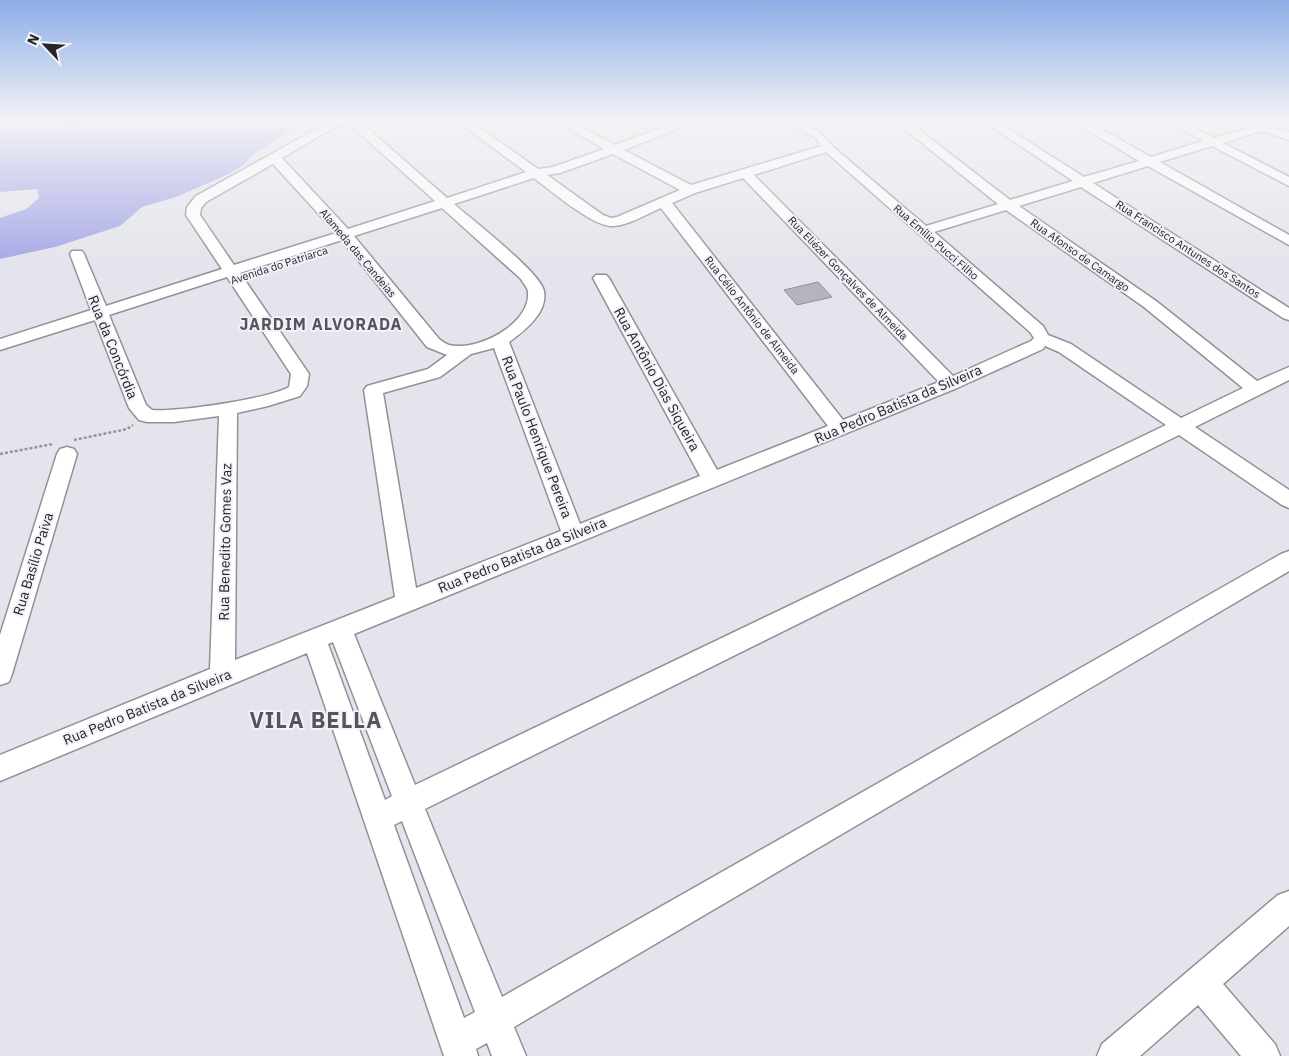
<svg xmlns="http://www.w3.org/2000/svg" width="1289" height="1056" font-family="'IBM Plex Sans',sans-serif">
<rect width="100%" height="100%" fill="#e4e5ec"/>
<path fill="#a6a7e6" d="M 0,119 L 320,119 L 290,131 L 251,156 L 244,165 L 229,174 L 176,197 L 142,207 L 120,226 L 55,247 L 0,259 L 0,218 L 26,209 L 39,198 L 37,189 L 0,192 Z"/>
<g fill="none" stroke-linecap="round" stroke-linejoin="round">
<path stroke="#a3a3e2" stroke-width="3" d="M 19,128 L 67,126 L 76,122 L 100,119"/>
</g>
<path fill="#b4b4bc" stroke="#8f8f96" d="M 818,282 L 832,297 L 797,305 L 784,290 Z"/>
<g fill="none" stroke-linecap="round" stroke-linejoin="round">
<defs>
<path id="street" d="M 334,119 L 357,119 L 447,198 L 526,172 L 454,119 L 467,119 L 538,169 L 553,167 L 604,149 L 552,119 L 566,119 L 615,145 L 686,119 L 703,119 L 624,150 L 691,185 L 821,146 L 816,138 L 779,119 C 800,119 820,128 832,146 L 926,226 L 998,204 L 892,119 L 905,119 L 1010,200 L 1073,181 L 980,119 L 993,119 L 1084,177 L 1139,161 L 1069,119 L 1083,119 L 1151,157 L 1203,141 L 1164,119 L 1178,119 L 1214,138 L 1256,126 L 1266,126 L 1289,132 L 1289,140 L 1265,132 L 1257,132 L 1223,143 L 1289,177 L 1289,186 L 1212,146 L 1160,162 L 1289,235 L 1289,245 L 1148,166 L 1093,183 L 1289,308 L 1289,320 L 1283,318 L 1081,187 L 1019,206 L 1156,301 L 1257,381 L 1289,367 L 1289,380 L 1195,427 L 1289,490 L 1289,508 L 1282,505 L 1179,435 L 425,809 L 502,997 L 1281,554 L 1289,551 L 1289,571 L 514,1027 L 526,1056 L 492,1056 L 487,1043 L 476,1049 L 478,1056 L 444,1056 L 307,653 L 0,781 L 0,755 L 210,669 L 219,416 L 174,422 L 147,422 L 139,420 L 129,408 L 95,320 L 0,350 L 0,339 L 91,310 L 70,254 L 72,251 L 82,251 L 84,254 L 106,306 L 222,269 L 186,215 L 187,207 L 196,196 ZM 347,122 L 435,201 L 348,229 L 282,158 L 321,135 ZM 826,152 L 1030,332 L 1034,338 L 1031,341 L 953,376 L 754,175 ZM 613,154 L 680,190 L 617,217 L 611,218 L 603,215 L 547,175 L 560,173 ZM 273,164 L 336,233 L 234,265 L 200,215 L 201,208 L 206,202 ZM 534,178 C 551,191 590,224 610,226 C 627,227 646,214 661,208 L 828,426 L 717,470 L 609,278 L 606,275 L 596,275 L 593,278 L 700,476 L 580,524 L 509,342 C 524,331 548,313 544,291 C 540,272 471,219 454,204 ZM 743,178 L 939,382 L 843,420 L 672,203 L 695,193 ZM 442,208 L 521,279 C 523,283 528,288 528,292 C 531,324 477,352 449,345 C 446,344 442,341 439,339 L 354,236 ZM 1006,210 L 1144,307 L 1243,388 L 1181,418 L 1071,344 L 1048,335 L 1043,326 L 934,232 ZM 342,240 L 427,347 L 447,355 L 428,369 L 367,386 L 364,390 L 395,597 L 235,660 L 237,413 L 268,406 L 300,396 L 307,386 L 309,374 L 240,273 ZM 227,277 L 291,374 L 289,387 C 268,399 177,412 152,410 L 146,405 L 109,315 ZM 1045,346 L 1059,352 L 1166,425 L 415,785 L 354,634 L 957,388 L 1043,349 ZM 494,348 L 561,531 L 416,588 L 383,393 L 440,377 L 471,354 ZM 333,642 L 392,796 L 385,800 L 328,644 ZM 402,821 L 475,1012 L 464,1018 L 394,825 Z
M 67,447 L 74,449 L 77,454 L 12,674 L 9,682 L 0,685 L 0,635 L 57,454 L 60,449 Z
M 1289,891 L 1289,926 L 1223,984 L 1275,1044 L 1280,1056 L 1241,1056 L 1198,1005 L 1140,1056 L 1097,1056 L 1102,1044 L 1278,895 Z"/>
</defs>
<use href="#street" stroke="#919198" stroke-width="3"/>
<path stroke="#95969b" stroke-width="2.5" stroke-dasharray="3 2" stroke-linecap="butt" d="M 74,440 L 127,429 L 133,425
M 0,454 L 53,444"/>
<use href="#street" fill="#fff" fill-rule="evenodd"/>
</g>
<linearGradient id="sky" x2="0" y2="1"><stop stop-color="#8cade6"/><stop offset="0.45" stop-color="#f3f3f6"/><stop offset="1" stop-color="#f3f3f6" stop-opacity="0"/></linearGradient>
<rect width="1289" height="267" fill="url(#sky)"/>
<g text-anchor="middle" stroke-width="4" stroke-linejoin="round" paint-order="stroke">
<g font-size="11" fill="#242527" stroke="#f1f2fa">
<text transform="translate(936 242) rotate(41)" y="4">Rua Emílio Pucci Filho</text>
<text transform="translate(1188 249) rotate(33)" y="4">Rua Francisco Antunes dos Santos</text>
<text transform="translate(358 253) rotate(50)" y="4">Alameda das Candeias</text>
<text transform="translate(1080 255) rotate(35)" y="4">Rua Afonso de Camargo</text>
<text transform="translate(279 265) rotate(-18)" y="4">Avenida do Patriarca</text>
<text transform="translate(848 278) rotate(46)" y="4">Rua Eliézer Gonçalves de Almeida</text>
<text transform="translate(752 315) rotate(52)" y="4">Rua Célio Antônio de Almeida</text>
</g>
<g font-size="14" fill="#242527" stroke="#f1f2fa">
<text transform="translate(113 347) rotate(68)" y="5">Rua da Concórdia</text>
<text transform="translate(657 379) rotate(61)" y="5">Rua Antônio Dias Siqueira</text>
<text transform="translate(898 404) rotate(-23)" y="5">Rua Pedro Batista da Silveira</text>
<text transform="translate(537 437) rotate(69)" y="5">Rua Paulo Henrique Pereira</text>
<text transform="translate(225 542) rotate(-89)" y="5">Rua Benedito Gomes Vaz</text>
<text transform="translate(522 555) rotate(-22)" y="5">Rua Pedro Batista da Silveira</text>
<text transform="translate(33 564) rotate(-73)" y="5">Rua Basílio Paiva</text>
<text transform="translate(147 707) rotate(-22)" y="5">Rua Pedro Batista da Silveira</text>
</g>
<g font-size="16" font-weight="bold" letter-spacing="1" fill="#54545b" stroke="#f1f2fa">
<text x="321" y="330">JARDIM ALVORADA</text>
</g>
<g font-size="22" font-weight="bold" letter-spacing="1" fill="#54545b" stroke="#f1f2fa">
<text x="316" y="728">VILA BELLA</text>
</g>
</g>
<g transform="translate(45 45) rotate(295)" stroke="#f1f2fa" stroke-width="4" paint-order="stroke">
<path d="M0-4L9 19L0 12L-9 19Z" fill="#242527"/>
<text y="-8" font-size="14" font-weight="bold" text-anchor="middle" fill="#242527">N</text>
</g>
</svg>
